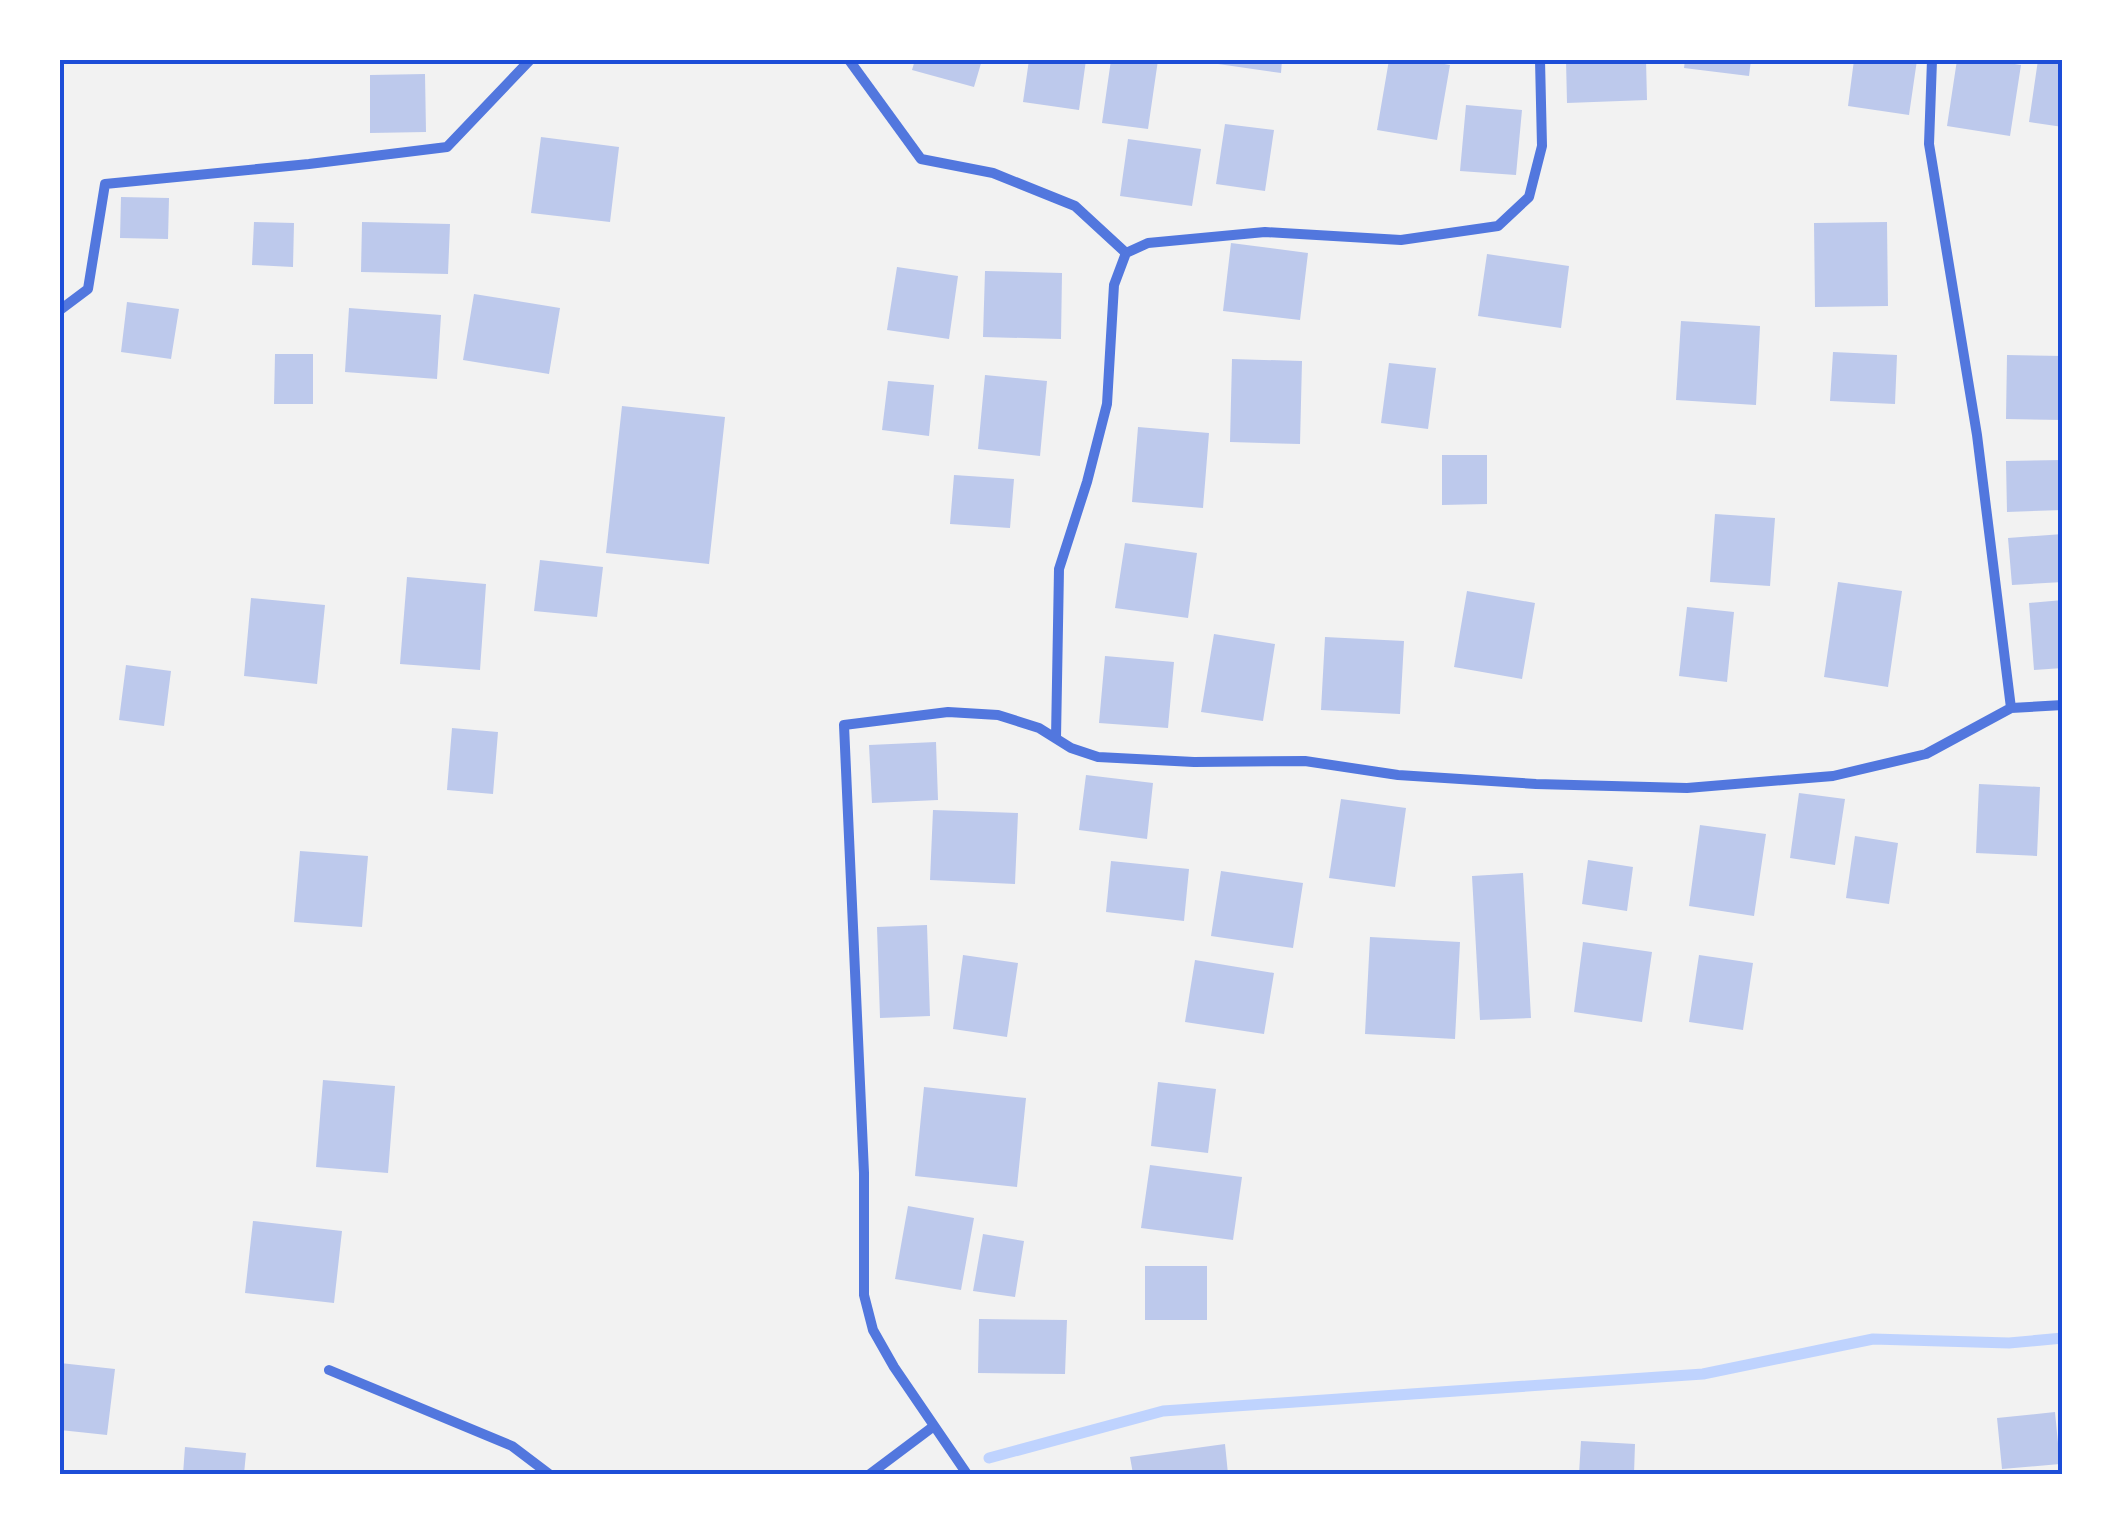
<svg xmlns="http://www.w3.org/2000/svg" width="2123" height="1534" font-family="Ubuntu,sans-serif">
<rect width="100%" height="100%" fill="#f2f2f2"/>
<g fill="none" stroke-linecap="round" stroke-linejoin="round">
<path stroke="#bfd3fe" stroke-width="11" d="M 989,1458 L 1163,1411 L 1703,1374 L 1873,1339 L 2009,1343 L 2063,1338"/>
</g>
<path fill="#bdc9ec" d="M 915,60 L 982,60 L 974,87 L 912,70 Z
M 1029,60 L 1086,60 L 1079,110 L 1023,102 Z
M 1111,60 L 1158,60 L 1148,129 L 1102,123 Z
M 1218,60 L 1282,60 L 1281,73 L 1218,64 Z
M 1389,60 L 1422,60 L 1450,65 L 1437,140 L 1377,130 Z
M 1566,60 L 1646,60 L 1647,100 L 1567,103 Z
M 1685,60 L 1751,60 L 1749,76 L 1684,68 Z
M 1854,60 L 1917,60 L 1909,115 L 1848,106 Z
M 1957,60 L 1989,60 L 2021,65 L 2010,136 L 1947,126 Z
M 2038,60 L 2063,60 L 2063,127 L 2029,122 Z
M 425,74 L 426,132 L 370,133 L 370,75 Z
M 1466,105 L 1522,110 L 1516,175 L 1460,171 Z
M 1225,124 L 1274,130 L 1265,191 L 1216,184 Z
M 541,137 L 619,147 L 610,222 L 531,213 Z
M 1128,139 L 1201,149 L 1192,206 L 1120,196 Z
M 121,197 L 169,198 L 168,239 L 120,238 Z
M 254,222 L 294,223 L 293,267 L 252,265 Z
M 362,222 L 450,224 L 448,274 L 361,272 Z
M 1887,222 L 1888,306 L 1815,307 L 1814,223 Z
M 1231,243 L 1308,253 L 1300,320 L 1223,311 Z
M 1487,254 L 1569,266 L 1561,328 L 1478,316 Z
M 897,267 L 958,276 L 949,339 L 887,330 Z
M 985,271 L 1062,273 L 1061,339 L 983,337 Z
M 474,294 L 560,308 L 549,374 L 463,360 Z
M 127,302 L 179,309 L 171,359 L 121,352 Z
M 349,308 L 441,315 L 437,379 L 345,372 Z
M 1681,321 L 1760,326 L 1756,405 L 1676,400 Z
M 1833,352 L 1897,355 L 1895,404 L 1830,401 Z
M 275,354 L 313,354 L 313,404 L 274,404 Z
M 2007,355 L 2063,356 L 2063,420 L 2006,419 Z
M 1232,359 L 1302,361 L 1300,444 L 1230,442 Z
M 1389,363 L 1436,368 L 1428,429 L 1381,423 Z
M 985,375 L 1047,381 L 1040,456 L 978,449 Z
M 888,381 L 934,385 L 929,436 L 882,430 Z
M 622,406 L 725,417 L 709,564 L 606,553 Z
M 1138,427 L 1209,433 L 1203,508 L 1132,502 Z
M 1442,455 L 1487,455 L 1487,504 L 1442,505 Z
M 2063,460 L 2063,510 L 2007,512 L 2006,461 Z
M 954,475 L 1014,479 L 1010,528 L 950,524 Z
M 1715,514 L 1775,518 L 1770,586 L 1710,582 Z
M 2063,534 L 2063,582 L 2012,585 L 2008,538 Z
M 1125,543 L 1197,553 L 1188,618 L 1115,608 Z
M 540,560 L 603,567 L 597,617 L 534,611 Z
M 407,577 L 486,584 L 480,670 L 400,664 Z
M 1838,582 L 1902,591 L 1888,687 L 1824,677 Z
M 1467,591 L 1535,603 L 1522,679 L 1454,667 Z
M 251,598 L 325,605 L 317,684 L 244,676 Z
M 2063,600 L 2063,668 L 2034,670 L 2029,603 Z
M 1687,607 L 1734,612 L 1727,682 L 1679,676 Z
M 1214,634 L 1275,644 L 1263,721 L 1201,712 Z
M 1325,637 L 1404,641 L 1400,714 L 1321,710 Z
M 1105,656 L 1174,662 L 1168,728 L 1099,723 Z
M 126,665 L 171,671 L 164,726 L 119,720 Z
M 452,728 L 498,732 L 493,794 L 447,790 Z
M 936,742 L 938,800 L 872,803 L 869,745 Z
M 1086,775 L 1153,783 L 1147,839 L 1079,830 Z
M 1979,784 L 2040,787 L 2037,856 L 1976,853 Z
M 1799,793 L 1845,799 L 1835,865 L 1790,858 Z
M 1341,799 L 1406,808 L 1395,887 L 1329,878 Z
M 933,810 L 1018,813 L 1015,884 L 930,880 Z
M 1700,825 L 1766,834 L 1754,916 L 1689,906 Z
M 1855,836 L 1898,843 L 1889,904 L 1846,898 Z
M 300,851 L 368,856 L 362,927 L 294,922 Z
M 1588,860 L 1633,867 L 1627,911 L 1582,904 Z
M 1111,861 L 1189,869 L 1184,921 L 1106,912 Z
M 1221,871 L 1303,883 L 1293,948 L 1211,936 Z
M 1523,873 L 1531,1018 L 1480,1020 L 1472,876 Z
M 927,925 L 930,1016 L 880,1018 L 877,927 Z
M 1370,937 L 1460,942 L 1455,1039 L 1365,1034 Z
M 1583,942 L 1652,952 L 1642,1022 L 1574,1012 Z
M 963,955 L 1018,963 L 1007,1037 L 953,1029 Z
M 1699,955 L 1753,963 L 1743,1030 L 1689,1022 Z
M 1195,960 L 1274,973 L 1264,1034 L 1185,1022 Z
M 323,1080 L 395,1086 L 388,1173 L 316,1167 Z
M 1158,1082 L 1216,1089 L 1208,1153 L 1151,1146 Z
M 924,1087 L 1026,1098 L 1017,1187 L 915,1176 Z
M 1150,1165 L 1242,1177 L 1233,1240 L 1141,1228 Z
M 908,1206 L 974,1218 L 961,1290 L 895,1279 Z
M 253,1221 L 342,1231 L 334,1303 L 245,1293 Z
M 983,1234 L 1024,1241 L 1015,1297 L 973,1291 Z
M 1145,1266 L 1207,1266 L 1207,1320 L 1145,1320 Z
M 979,1319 L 1067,1320 L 1065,1374 L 978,1373 Z
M 60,1363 L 115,1369 L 107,1435 L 60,1430 Z
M 2055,1412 L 2060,1464 L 2002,1469 L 1997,1418 Z
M 1581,1441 L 1635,1444 L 1634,1474 L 1579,1474 Z
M 1225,1444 L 1228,1474 L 1133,1474 L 1130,1457 Z
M 185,1447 L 246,1453 L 244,1474 L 183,1474 Z"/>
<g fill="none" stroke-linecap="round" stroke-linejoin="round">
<path stroke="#5277de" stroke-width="10" d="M 849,60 L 921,159 L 993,173 L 1075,206 L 1126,253 L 1114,285 L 1107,404 L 1087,482 L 1059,569 L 1056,738
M 1932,60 L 1929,144 L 1977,435 L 2011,708 L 2063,705
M 1126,253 L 1148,243 L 1265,232 L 1401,240 L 1498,226 L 1529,197 L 1542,146 L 1540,60
M 60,310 L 88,289 L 105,184 L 309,164 L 447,147 L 530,60
M 329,1370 L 512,1446 L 549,1474
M 870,1474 L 934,1426
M 967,1474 L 894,1367 L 873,1330 L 864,1295 L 864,1173 L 844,725 L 948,712 L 998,715 L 1039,728 L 1071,748 L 1098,757 L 1194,762 L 1305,761 L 1398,775 L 1536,784 L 1687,788 L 1833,776 L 1926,754 L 2011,708"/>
</g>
<rect width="2123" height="1534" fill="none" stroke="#ffffff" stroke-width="125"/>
<rect x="62" y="62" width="1998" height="1410" fill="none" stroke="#1d4ed8" stroke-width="4"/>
</svg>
